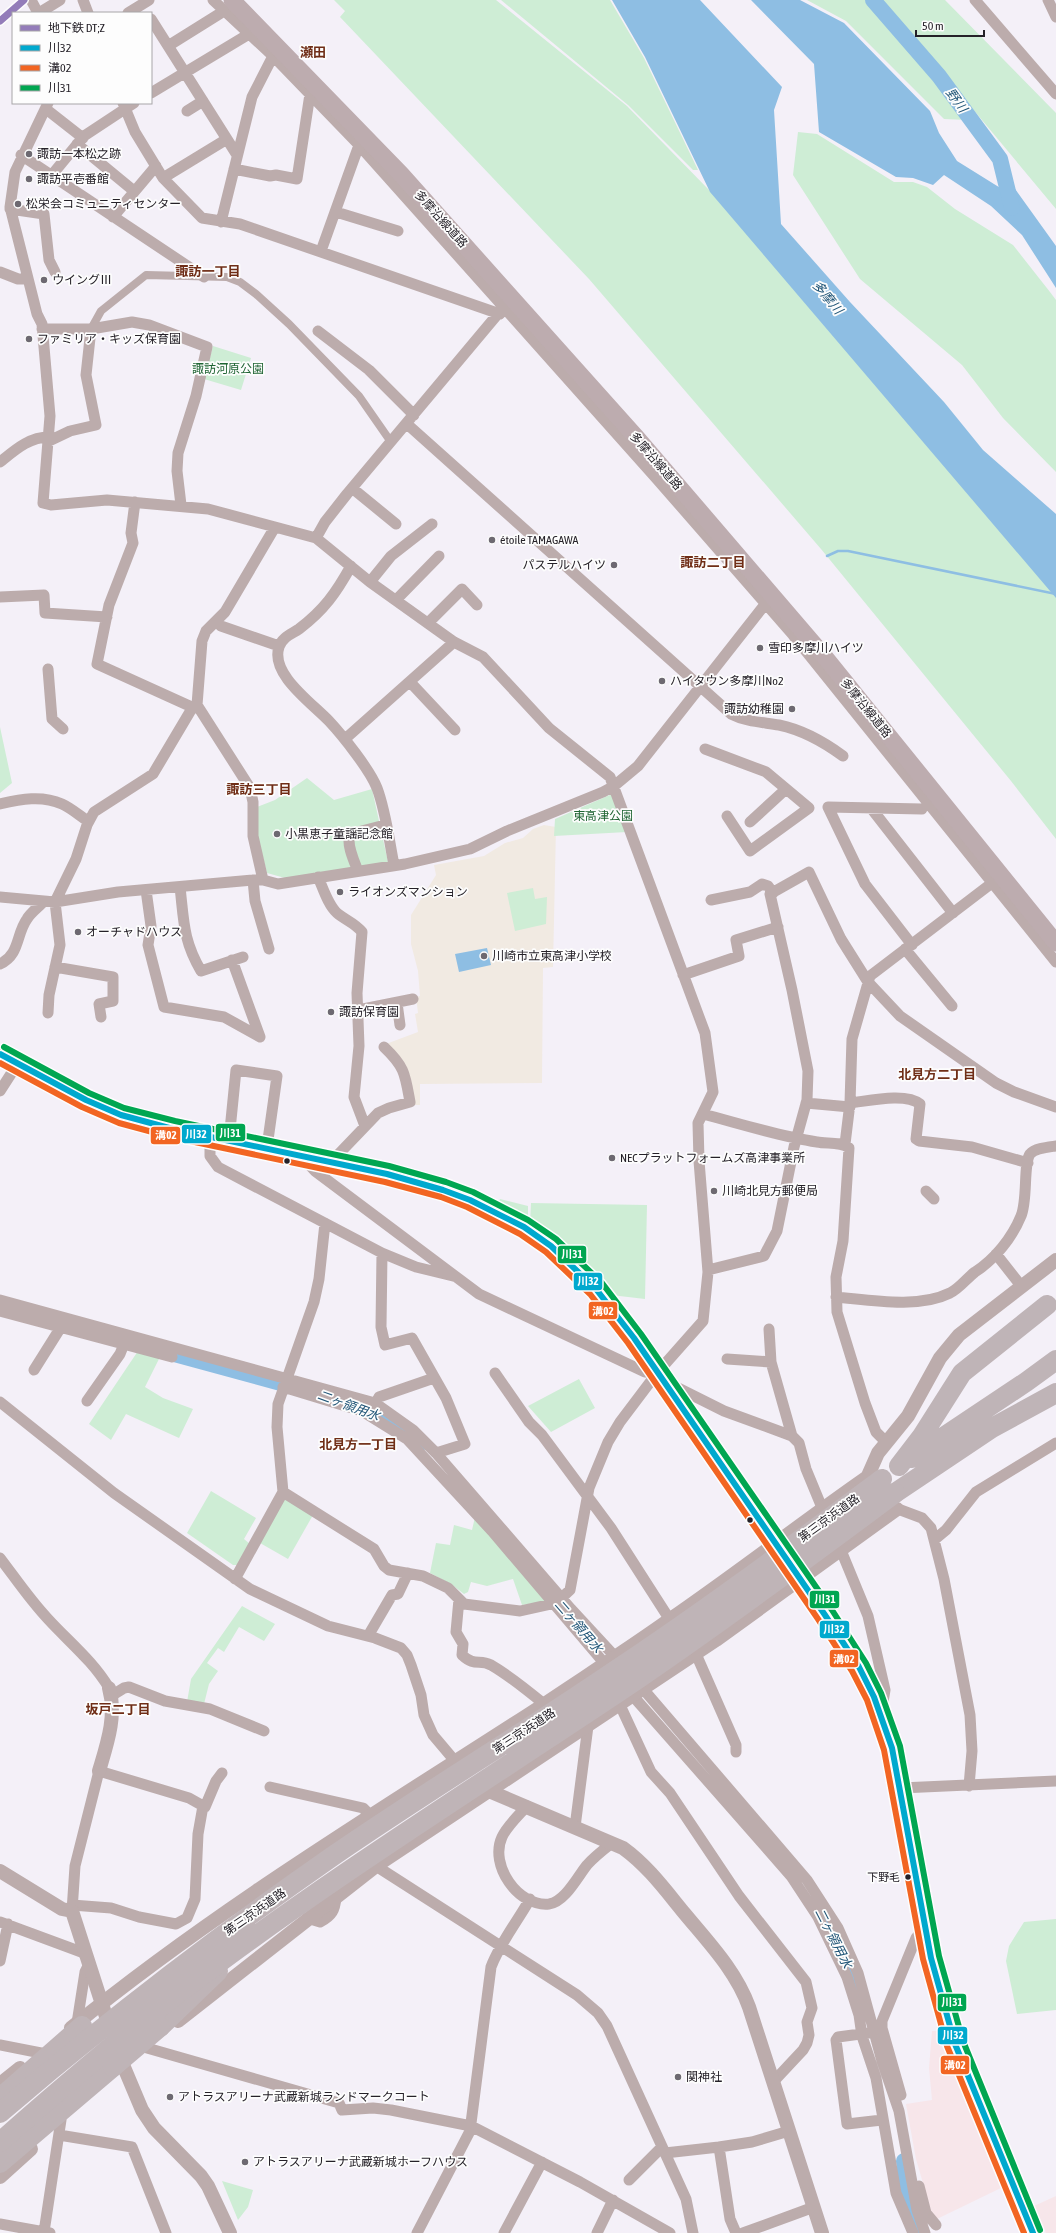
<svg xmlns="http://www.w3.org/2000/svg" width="1056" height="2233" font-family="'Asap Condensed','Noto Sans JP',sans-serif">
<rect width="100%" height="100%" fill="#f4f0f8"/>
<path fill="#f7e6ea" d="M 932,2031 L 940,2031 L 1005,2186 L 937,2219 L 931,2211 L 916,2159 L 906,2104 L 932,2100 L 929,2068 Z
M 1056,2196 L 1056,2233 L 1046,2233 L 1034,2206 Z"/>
<path fill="#f1eae2" d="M 544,825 L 556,827 L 553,967 L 543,968 L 542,1083 L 420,1084 L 420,1105 L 413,1105 L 386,1044 L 418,1032 L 415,1014 L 418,1013 L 416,997 L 420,996 L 418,971 L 411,944 L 411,915 L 436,875 L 434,865 L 484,856 L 505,843 L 523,838 L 533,829 Z"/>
<path fill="#ceedd5" d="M 334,0 L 496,0 L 627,106 L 710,191 L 1056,597 L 1056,839 L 1011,781 L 821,549 L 589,279 L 340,17 L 345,11 Z
M 501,0 L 610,0 L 644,58 L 698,170 L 693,170 L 628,105 Z
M 807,0 L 865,0 L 967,120 L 944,119 L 846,21 Z
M 882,0 L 945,0 L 1056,113 L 1056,209 Z
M 798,132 L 817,134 L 894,182 L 913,182 L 927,187 L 955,209 L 1013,245 L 1050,292 L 1056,300 L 1056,472 L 1003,418 L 962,365 L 860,279 L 793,175 Z
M 213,346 L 251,358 L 241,390 L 204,379 Z
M 0,727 L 12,783 L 0,793 Z
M 307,778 L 334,800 L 372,789 L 388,862 L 285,878 L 267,873 L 257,834 L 257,807 L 275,800 Z
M 612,794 L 627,832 L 554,836 L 555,819 Z
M 533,888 L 535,899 L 547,897 L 546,924 L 515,931 L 507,893 Z
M 500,1199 L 528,1206 L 528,1223 L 498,1203 Z
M 531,1203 L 647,1205 L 645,1299 L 611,1295 L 530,1224 Z
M 138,1351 L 160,1357 L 145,1387 L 163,1398 L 193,1409 L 179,1438 L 126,1414 L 111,1440 L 89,1424 Z
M 579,1379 L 595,1408 L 551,1432 L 528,1406 Z
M 211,1491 L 256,1518 L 244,1539 L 250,1544 L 238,1565 L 233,1565 L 187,1533 Z
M 285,1497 L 313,1515 L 288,1559 L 260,1543 Z
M 475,1517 L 548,1601 L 522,1605 L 513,1579 L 487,1586 L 471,1582 L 468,1592 L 464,1594 L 451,1584 L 430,1573 L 436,1543 L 450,1545 L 454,1525 L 472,1530 Z
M 242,1606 L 275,1624 L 264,1641 L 239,1627 L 224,1652 L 218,1648 L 207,1663 L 218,1671 L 209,1684 L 204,1704 L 187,1702 L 191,1679 Z
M 1056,1919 L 1056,2010 L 1017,2014 L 1006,1961 L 1009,1946 L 1024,1922 Z
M 222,2181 L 253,2190 L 248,2207 L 238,2220 Z"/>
<path fill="#8ebee3" d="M 612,0 L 700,0 L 782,87 L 774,110 L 781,224 L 850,302 L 944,402 L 983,450 L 1056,514 L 1056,598 L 710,192 L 645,57 Z
M 751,0 L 800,0 L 844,23 L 930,111 L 939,133 L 957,161 L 1002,189 L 1013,186 L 1056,246 L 1056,288 L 1022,235 L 991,206 L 944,175 L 933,185 L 913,178 L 896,177 L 819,132 L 814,64 Z
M 487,948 L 491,965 L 459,972 L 455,954 Z"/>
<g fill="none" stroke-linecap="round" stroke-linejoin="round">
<path stroke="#8ebee3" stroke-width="2.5" d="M 827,556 L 838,551 L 848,551 L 1056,594"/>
<path stroke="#8ebee3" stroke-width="16" d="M 873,0 L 939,76 L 1000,159 L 1012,208
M 156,1349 L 299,1388
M 356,1405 L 386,1418 L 419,1444
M 818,1905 L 850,1969 L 863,2011
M 904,2161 C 907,2188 906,2208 919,2233"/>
<path stroke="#bcacac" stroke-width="8" d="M 91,329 L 101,311 L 146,275 L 227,277 L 240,282 L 256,294 L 289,324 L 359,396 L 391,442"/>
<path stroke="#bcacac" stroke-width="11" d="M 31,0 L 38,13
M 83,0 L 88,13
M 213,0 L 273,56 L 359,145 L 656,478 L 793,635 L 1056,962
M 975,0 L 1056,94
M 1048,0 L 1056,17
M 39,13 L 60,0
M 128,13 L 149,0
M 151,19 L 237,155
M 168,46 L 224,11
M 151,93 L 249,34
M 48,103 L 15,172 L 10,207 L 37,314 L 42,324 L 50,416 L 43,503 L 51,505 L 107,500 L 208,509 L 316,538 L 370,582 L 454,642 L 483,657 L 549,728 L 610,777 L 705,1033 L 713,1092 L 698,1123 L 699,1161 L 708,1272 L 703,1321 L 657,1373 L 620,1422 L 608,1442 L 589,1488 L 570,1590 L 556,1603 L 520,1611 L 464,1604 L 448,1588 L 423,1576 L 389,1570 L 384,1566 L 374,1549 L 283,1492
M 123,103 L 135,132 L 163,178 L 202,218 L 240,224 L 500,314
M 46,109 L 83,138
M 187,111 L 203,101
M 77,144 L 134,191
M 21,155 L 204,277
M 234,169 L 270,176 L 276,175 L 297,179 L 310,94
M 51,176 L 84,136 L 134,103
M 163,178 L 227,139
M 10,209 L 44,214 L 49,260 L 55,272
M 336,212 L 398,231
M 113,217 L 156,166
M 221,222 L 252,97 L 273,56
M 321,251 L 359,145
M 0,272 L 18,279 L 28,279
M 42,329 L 91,329 L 132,322 L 149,325 L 207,347 L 196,396 L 178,453 L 177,471 L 181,505
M 318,331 L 369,370 L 414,415
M 407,424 L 731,714 C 747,722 761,722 779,725 C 803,730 824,742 843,756
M 49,441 L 70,431 L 96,425 L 86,375 L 91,329
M 0,462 C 15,450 29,437 49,437
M 352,488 L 396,524
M 135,502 L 131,533 L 133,543 L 109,605 L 97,664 L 194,708
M 316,538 L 325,522 L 347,494 L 502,309
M 351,566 C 336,593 324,610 299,629 C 292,634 282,637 279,647 C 270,674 312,703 329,721 C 343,736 370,770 377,788 C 386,812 389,840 394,865
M 370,582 L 391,556 L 432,524
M 0,597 L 44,595 L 45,613 L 107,617
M 396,600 L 439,556
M 216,621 L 221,626 L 279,646
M 428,623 L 462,589 L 477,605
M 48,669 L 52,719 L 63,729
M 410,682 L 455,730
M 345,739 L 454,642
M 705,749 L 766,772 L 809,808 L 750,851 L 727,816
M 0,804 C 21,799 42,795 62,804 C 71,808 80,816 88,821
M 871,808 L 953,913
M 750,822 L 786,789
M 358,871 C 354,861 346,844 350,834 L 385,825
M 318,877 C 323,888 328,905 337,913 C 345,920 355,923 362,932 L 357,993 L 359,1046 L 354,1097 L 365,1126
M 253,880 L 255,901 L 269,949
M 263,880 L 253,836 L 253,802 L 250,788 L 197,705 L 202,641 L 206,631 L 225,612 L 275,527
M 180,887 C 184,922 183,940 201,971 L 243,957
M 146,890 L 151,926 L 148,945 L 164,1007 L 224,1017 L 260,1037
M 0,897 L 55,902 L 118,892 L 253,880 L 263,880 L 278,884 L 405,864 L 470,849 L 507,831 L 603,792 L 614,786 L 638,766 L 770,598
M 711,900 L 750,892 L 762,884 L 768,886 L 773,893
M 912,945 L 865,884 L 828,807 L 922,809
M 905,949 L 952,1006
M 232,960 L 260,1037
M 0,964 C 20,955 16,934 27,919 C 31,912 39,907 44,901
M 55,967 L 113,977 L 113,1001 L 99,1004 L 101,1017
M 683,975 L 739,956 L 736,940 L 778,927
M 397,1003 L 400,1025
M 358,1010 L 413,999
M 48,1013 L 49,995 L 60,945 L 55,902 L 76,859 L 87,825 L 94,812 L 153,774 L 191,710 L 197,705
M 0,1091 L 18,1063
M 806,1103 L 850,1107
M 850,1103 C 868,1101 906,1092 920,1104 L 916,1139 L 919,1141 L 972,1147 L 1028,1163
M 703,1114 C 741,1124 778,1136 817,1142 C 827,1144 841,1141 849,1148 L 843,1241 L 836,1277 L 837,1312 L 865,1403 L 876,1432 L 887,1443
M 210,1137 L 210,1156 L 218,1167 L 382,1253 L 416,1267 L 453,1276
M 229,1140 L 236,1070 L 277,1076 L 267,1147
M 845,1144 L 850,1103 L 852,1039 L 870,976 L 992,883
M 301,1156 L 315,1171 L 479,1294 L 645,1372 L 657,1373
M 331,1162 L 378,1113 L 389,1108 L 410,1102 C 405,1074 405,1067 384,1047
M 926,1191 L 934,1199
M 382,1253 L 381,1327 L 385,1345 L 412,1338 L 446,1398 L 465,1444 L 436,1453
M 996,1254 L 1022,1287
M 708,1270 L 764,1256 L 777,1231 L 794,1147 L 807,1100 L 808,1071 L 792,990 L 770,894 L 809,872 L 841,939 L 868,982 L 900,1016 L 996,1083 L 1014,1092 L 1056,1107
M 836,1297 C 870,1300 918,1309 950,1293 C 959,1289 967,1278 975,1272 C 995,1259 1012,1238 1021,1216 C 1028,1200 1023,1164 1030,1154 C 1035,1148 1049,1147 1056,1146
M 0,1300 L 375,1403 L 413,1430 L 436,1453 L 571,1609 L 620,1662
M 0,1311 L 172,1357
M 769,1329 L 771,1362 L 792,1436
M 727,1359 L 771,1362
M 34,1370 L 61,1327
M 495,1373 L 529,1422 L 542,1435 L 611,1528 L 670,1620
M 283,1387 L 362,1411 L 407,1439 L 492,1531 L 605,1664
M 668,1388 L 674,1386 L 724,1411 L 792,1436 L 799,1443 L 806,1469 L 825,1515
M 87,1401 L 120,1354 L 124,1344
M 0,1402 L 114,1493 L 250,1589 L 328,1626 L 375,1638 L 401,1648 L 407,1655 L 411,1665 L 421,1695 L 424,1715 L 433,1735 L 460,1767
M 373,1409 L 379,1397 L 434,1378
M 890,1506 L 922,1518 L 931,1528 L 944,1579 L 970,1715 L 972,1751 L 969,1786
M 934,1540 L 946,1530 L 976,1492 L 1056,1443
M 838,1543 L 868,1616 L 885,1690 L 881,1714
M 0,1558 C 16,1579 30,1600 48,1619 C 69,1642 93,1661 109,1688
M 235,1579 L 283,1492 L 277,1427 L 278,1404 L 314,1302 L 319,1279 L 325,1223
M 459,1599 L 456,1632 L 463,1644 L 462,1655 C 475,1667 479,1659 491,1665 C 510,1676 527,1690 544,1704
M 368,1636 L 392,1595 L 398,1594 L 408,1573
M 696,1654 L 736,1745 L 736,1752
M 638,1683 L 807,1880 L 838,1928 L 858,1973 L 882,2061 L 899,2111 L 917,2210 L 925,2233
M 111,1696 L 124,1688 L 129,1687 L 165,1701 L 210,1709 L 264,1731
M 633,1696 L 791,1876 L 818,1917 L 847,1977 L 859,2015 L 862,2036 L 876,2078 L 896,2193 L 913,2233
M 620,1705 L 651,1772 L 670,1793 L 739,1896 L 806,1982 L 812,2008 L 807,2022 L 809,2035 L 807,2043 L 803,2050 L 774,2081
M 270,1787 L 363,1808 L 371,1816
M 901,1788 L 1056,1781
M 527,1806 C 519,1815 507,1826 502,1837 C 489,1865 518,1907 549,1904 C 565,1902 578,1876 587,1865 C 594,1857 603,1850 612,1843
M 575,1827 L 588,1726
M 376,1866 L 577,1995 L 598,2013 L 607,2026 L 686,2199 L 693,2233
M 72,1905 L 111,1908 L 139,1917 L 176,1924 L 187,1918 L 195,1899 L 198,1834 L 203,1806
M 72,1911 L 75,1866 L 99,1771 L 189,1798 L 205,1807 L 216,1781 L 222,1773
M 307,1918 L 320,1922 C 332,1916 335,1910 336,1897
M 0,1922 L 84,1953
M 0,1961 L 8,1924
M 77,2023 L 85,1972 L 88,1966
M 868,2033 L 838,2037 L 836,2040 L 847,2124 L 882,2120
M 0,2045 L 41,2053
M 147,2048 L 339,2103 L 342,2110 L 373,2108 L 391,2110 L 471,2126 L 580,2182 L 670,2233
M 901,2095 L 882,2028 L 882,2021 L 916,1938 L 925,1927
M 59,2135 L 132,2147 L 166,2233
M 719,2147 L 752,2142 L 789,2131
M 665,2153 L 719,2147 L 730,2219 L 736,2233
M 629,2180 L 662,2147
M 919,2186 L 926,2213 L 936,2225
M 0,2224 L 50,2233
M 44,2232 L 61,2120
M 417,2233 L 470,2131 L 491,1967 C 500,1943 517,1922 530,1899
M 504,2233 L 542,2162
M 597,2233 L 613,2200
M 743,2233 L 814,2207"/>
<path stroke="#bcacac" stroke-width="14" d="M 859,1496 L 878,1453 L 908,1416 L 940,1358 L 959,1335 L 1056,1260
M 99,1771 C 107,1744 117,1716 109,1688
M 489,1791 L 623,1848 C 648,1866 666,1891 685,1914 C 709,1943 736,1971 749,2007 L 822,2233
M 0,1871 L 62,1909 L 72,1911 L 111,2032
M 178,2021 L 376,1866 L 716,1640 L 897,1509
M 71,2028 C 218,1908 381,1810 540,1707 C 583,1678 627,1650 669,1620 C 736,1574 800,1524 866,1478
M 118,2053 L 142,2110 L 154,2128 L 201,2176 L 208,2186 L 230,2233
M 0,2084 L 20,2068
M 0,2177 L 31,2149"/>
<path stroke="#bdacaf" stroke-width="17" d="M 232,0 L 401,174 L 637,438 L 825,657 L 1056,943"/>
<path stroke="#beb0b3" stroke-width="18" d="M 0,1054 C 45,1077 90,1108 140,1121 C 184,1133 229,1140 274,1149 C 291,1152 308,1157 326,1161 C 412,1179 478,1191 551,1246 C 595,1279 628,1327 657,1373 L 825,1615 L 859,1667 L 874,1697 L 892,1748 L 931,1958 L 955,2044 L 1033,2233"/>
<path stroke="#bfb4b7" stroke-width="20" d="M 912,1458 L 1026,1382 L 1056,1360
M 899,1466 L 922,1436 L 962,1373 L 1047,1305
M 895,1493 L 992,1428 L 1056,1393
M 160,2027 L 218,1971
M 0,2098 L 82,2026
M 0,2163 L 113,2067"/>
<path stroke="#bfb4b7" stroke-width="20" d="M 113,2067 L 160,2027
M 0,2113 C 107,2021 218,1936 333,1856 C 423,1794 517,1737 607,1676 C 701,1614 792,1546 882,1479
M 0,2142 C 61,2088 123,2035 188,1986 C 327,1880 475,1788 620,1691 C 713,1628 804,1561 895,1493"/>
<defs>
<path id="bus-1" d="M 0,1054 L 86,1100 L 121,1115 L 173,1129 L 387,1174 L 443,1190 L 470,1200 L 524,1227 L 551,1246 L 596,1289 L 634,1338 L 825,1615 L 859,1667 L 874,1697 L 892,1748 L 931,1958 L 955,2044 L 1033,2233"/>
<path id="bus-2" d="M 0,1063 L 82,1107 L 119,1123 L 171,1137 L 385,1182 L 441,1197 L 467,1207 L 520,1234 L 546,1252 L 590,1294 L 628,1343 L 818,1619 L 852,1671 L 867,1700 L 884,1750 L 923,1959 L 947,2046 L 1024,2233"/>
<path id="bus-3" d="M 4,1047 L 89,1093 L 124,1108 L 175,1121 L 389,1166 L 446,1182 L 473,1192 L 528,1220 L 556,1239 L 602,1283 L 641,1334 L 832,1610 L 866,1663 L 881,1693 L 900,1746 L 939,1956 L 963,2041 L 1040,2230"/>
</defs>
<use href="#bus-1" stroke="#fdfdfd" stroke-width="9"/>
<use href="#bus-2" stroke="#fdfdfd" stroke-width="9"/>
<use href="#bus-3" stroke="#fdfdfd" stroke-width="9"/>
<use href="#bus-1" stroke="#00a9ce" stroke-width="6"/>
<use href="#bus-2" stroke="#f26522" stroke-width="6"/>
<use href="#bus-3" stroke="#00a651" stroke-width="6"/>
<defs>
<path id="metro-1" d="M 0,21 L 24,0"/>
</defs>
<use href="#metro-1" stroke="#fdfdfd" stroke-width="10"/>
<use href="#metro-1" stroke="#937cb9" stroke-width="7"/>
</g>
<g fill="#6d6971" stroke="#fdfdfd" stroke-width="1.5">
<circle cx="29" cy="154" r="4"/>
<circle cx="29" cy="179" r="4"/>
<circle cx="18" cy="204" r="4"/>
<circle cx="44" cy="280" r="4"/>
<circle cx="29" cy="339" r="4"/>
<circle cx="492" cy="540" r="4"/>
<circle cx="614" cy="565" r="4"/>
<circle cx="760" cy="648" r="4"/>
<circle cx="662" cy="681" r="4"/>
<circle cx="792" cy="709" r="4"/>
<circle cx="277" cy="834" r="4"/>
<circle cx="340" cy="892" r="4"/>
<circle cx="78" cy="932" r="4"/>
<circle cx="484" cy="956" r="4"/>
<circle cx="331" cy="1012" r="4"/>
<circle cx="612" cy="1158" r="4"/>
<circle cx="714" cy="1191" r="4"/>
<circle cx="678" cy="2077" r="4"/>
<circle cx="170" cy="2097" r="4"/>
<circle cx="245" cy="2162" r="4"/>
</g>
<g fill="#252128" stroke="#fdfdfd" stroke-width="1.5">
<circle cx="287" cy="1161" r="3.5"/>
<circle cx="750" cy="1520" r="3.5"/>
<circle cx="908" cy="1877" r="3.5"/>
</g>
<g text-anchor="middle" stroke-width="3.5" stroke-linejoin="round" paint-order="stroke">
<g font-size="11" fill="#252128" stroke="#fdfdfd" text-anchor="end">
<text x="900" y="1881">下野毛</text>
</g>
<g font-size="12" fill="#252128" stroke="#fdfdfd" text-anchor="start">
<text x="37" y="158">諏訪一本松之跡</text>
<text x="37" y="183">諏訪平壱番館</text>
<text x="26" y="208">松栄会コミュニティセンター</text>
<text x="52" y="284">ウイングⅢ</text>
<text x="37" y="343">ファミリア・キッズ保育園</text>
<text x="500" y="544">étoile TAMAGAWA</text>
<text x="606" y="569" text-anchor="end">パステルハイツ</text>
<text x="768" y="652">雪印多摩川ハイツ</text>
<text x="670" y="685">ハイタウン多摩川No2</text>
<text x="784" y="713" text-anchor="end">諏訪幼稚園</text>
<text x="285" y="838">小黒恵子童謡記念館</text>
<text x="348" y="896">ライオンズマンション</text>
<text x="86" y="936">オーチャドハウス</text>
<text x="492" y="960">川崎市立東高津小学校</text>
<text x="339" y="1016">諏訪保育園</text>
<text x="620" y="1162">NECプラットフォームズ高津事業所</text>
<text x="722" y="1195">川崎北見方郵便局</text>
<text x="686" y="2081">関神社</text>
<text x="178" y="2101">アトラスアリーナ武蔵新城ランドマークコート</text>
<text x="253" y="2166">アトラスアリーナ武蔵新城ホーフハウス</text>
</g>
<g font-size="12" fill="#252128" stroke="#fdfdfd">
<text transform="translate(441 219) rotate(48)" y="4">多摩沿線道路</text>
<text transform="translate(656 461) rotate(49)" y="4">多摩沿線道路</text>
<text transform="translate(866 708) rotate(51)" y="4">多摩沿線道路</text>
<text transform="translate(829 1518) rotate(-36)" y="4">第三京浜道路</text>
<text transform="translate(524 1731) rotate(-33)" y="4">第三京浜道路</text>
<text transform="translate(255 1912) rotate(-35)" y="4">第三京浜道路</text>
</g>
<g font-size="12" fill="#206534" stroke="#fdfdfd">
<text x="228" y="373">諏訪河原公園</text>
<text x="603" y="820">東高津公園</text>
</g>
<g font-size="13" font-weight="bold" fill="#6f2d16" stroke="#fdfdfd">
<text x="313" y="57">瀬田</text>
<text x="208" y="276">諏訪一丁目</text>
<text x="713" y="567">諏訪二丁目</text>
<text x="259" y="794">諏訪三丁目</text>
<text x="937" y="1079">北見方二丁目</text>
<text x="358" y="1449">北見方一丁目</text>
<text x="118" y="1714">坂戸二丁目</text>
</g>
<g font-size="13" font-style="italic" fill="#205577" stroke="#fdfdfd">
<text transform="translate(957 100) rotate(54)" y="5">野川</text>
<text transform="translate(828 297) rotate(50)" y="5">多摩川</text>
<text transform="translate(349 1405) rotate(20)" y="5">二ヶ領用水</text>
<text transform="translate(579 1626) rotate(49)" y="5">二ヶ領用水</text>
<text transform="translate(834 1938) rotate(63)" y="5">二ヶ領用水</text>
</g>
</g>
<g stroke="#fdfdfd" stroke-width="1.5">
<rect x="215" y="1123" width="31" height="19" rx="4" fill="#00a651"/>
<rect x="181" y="1124" width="31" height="20" rx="4" fill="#00a9ce"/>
<rect x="150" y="1126" width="31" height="19" rx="4" fill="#f26522"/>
<rect x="557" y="1245" width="30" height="19" rx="4" fill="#00a651"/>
<rect x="573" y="1272" width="30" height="19" rx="4" fill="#00a9ce"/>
<rect x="588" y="1301" width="30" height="19" rx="4" fill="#f26522"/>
<rect x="809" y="1590" width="31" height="19" rx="4" fill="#00a651"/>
<rect x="819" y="1620" width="31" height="19" rx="4" fill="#00a9ce"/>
<rect x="829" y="1649" width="30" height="19" rx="4" fill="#f26522"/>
<rect x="937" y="1993" width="30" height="19" rx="4" fill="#00a651"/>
<rect x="937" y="2026" width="31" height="19" rx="4" fill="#00a9ce"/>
<rect x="940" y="2055" width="30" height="20" rx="4" fill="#f26522"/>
</g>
<g font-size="11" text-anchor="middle" font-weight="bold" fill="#fff">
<text x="230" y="1137">川31</text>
<text x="196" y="1138">川32</text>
<text x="166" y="1139">溝02</text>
<text x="572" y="1258">川31</text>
<text x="588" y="1285">川32</text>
<text x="603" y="1315">溝02</text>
<text x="825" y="1603">川31</text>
<text x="834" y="1633">川32</text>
<text x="844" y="1663">溝02</text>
<text x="952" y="2006">川31</text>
<text x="953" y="2039">川32</text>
<text x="955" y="2069">溝02</text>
</g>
<rect x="12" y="12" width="140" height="92" fill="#fdfdfd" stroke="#a7a5a8"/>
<rect x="20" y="25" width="20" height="6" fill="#937cb9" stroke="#a7a5a8"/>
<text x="48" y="32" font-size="12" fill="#252128">地下鉄 DT;Z</text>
<rect x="20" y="45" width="20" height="6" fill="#00a9ce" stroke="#a7a5a8"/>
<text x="48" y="52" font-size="12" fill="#252128">川32</text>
<rect x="20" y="65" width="20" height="6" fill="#f26522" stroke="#a7a5a8"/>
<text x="48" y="72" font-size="12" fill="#252128">溝02</text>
<rect x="20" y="85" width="20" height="6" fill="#00a651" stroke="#a7a5a8"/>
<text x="48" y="92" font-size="12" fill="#252128">川31</text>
<path d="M916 30v6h68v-6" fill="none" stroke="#252128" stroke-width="2"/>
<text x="922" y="30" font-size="12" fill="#252128" stroke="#fdfdfd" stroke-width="3" paint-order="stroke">50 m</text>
</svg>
